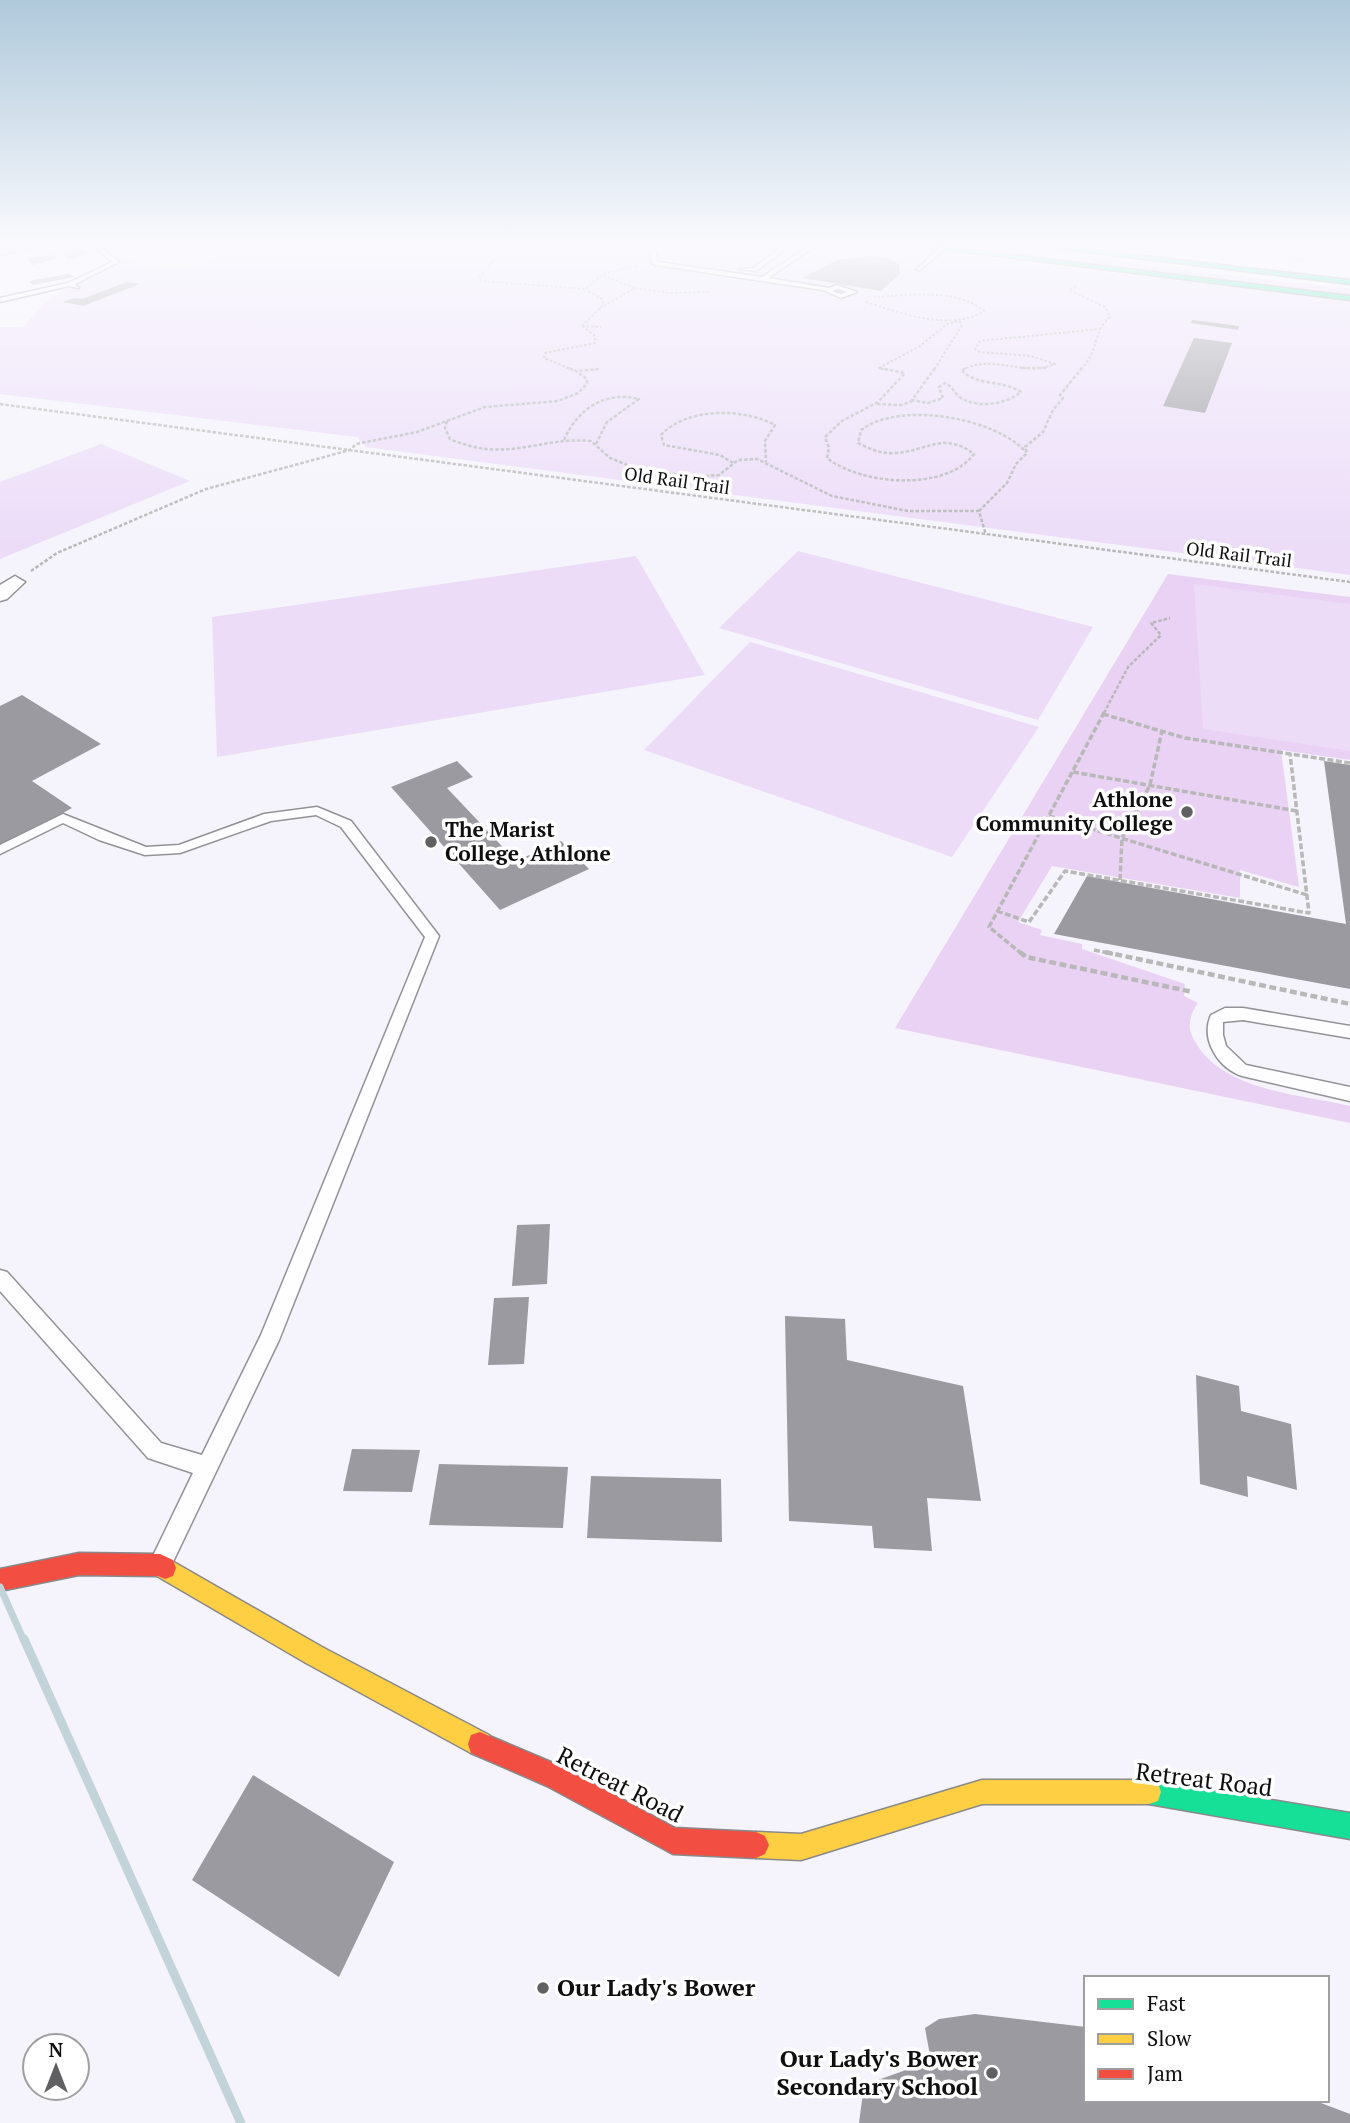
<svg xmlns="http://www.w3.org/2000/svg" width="1350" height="2123" font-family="'PT Serif',serif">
<rect width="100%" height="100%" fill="#f5f4fc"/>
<path fill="#ead2f4" d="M 973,248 L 1000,248 L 1350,289 L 1350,295 Z
M 1260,248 L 1297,248 L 1306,263 L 1257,257 Z
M 1168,574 L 1350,597 L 1350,760 L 1281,750 L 1299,887 L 1240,870 L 1240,898 L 1052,866 L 1018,922 L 1042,930 L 1040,935 L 1082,944 L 1082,949 L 1185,984 L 1184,996 L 1198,1003 C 1190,1013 1187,1027 1193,1038 C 1220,1091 1298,1094 1350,1106 L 1350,1123 L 895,1028 Z"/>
<path fill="#ecdcf8" d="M 233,248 L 907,248 L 1350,301 L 1350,575 L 366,447 L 357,437 L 0,394 L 0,327 L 22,327 L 47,302 L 101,265 L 101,259 C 135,254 136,265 165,269 C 187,272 215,261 233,248 Z
M 101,444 L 190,481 L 0,559 L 0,482 Z
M 798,551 L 1093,627 L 1038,720 L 719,628 Z
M 636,556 L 705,675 L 217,757 L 212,617 Z
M 1194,584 L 1350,604 L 1350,751 L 1203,729 Z
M 750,642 L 1039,727 L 952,857 L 644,750 Z"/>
<path fill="#9a9aa0" d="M 81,248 L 89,253 L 69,260 L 61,253 Z
M 54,255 L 57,258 L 33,265 L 26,258 Z
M 869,256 L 887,258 L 899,264 L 900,274 L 881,291 L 802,278 L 837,260 Z
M 69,274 L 74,277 L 33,285 L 29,281 Z
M 127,282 L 140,284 L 83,306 L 63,302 L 74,298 L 82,299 Z
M 1192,320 L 1239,326 L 1238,330 L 1191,323 Z
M 1194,338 L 1232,343 L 1205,413 L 1163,406 Z
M 22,695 L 101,744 L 32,781 L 72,808 L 0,848 L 0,706 Z
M 457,761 L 473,777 L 447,788 L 516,861 L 561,841 L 589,869 L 500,910 L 391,787 Z
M 1324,761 L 1350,765 L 1350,989 L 1054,934 L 1087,876 L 1346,924 Z
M 550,1224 L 547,1284 L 512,1286 L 517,1225 Z
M 529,1297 L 524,1364 L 488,1365 L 494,1298 Z
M 785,1316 L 845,1319 L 847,1360 L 963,1386 L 981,1501 L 927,1498 L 932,1551 L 874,1548 L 872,1526 L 789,1521 Z
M 1196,1375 L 1239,1386 L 1241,1411 L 1291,1424 L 1297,1490 L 1247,1476 L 1248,1497 L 1200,1484 Z
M 352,1449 L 420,1450 L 412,1492 L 343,1491 Z
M 439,1464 L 568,1467 L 563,1528 L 429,1525 Z
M 591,1476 L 721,1479 L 722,1542 L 587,1538 Z
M 253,1775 L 394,1862 L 339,1977 L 192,1880 Z
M 975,2014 L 1086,2027 L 1086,2100 L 1313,2100 L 1350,2114 L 1350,2123 L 859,2123 L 864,2085 L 931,2061 L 925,2028 L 939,2019 Z"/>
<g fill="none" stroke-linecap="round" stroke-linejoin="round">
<defs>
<path id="lane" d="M 96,248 L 103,248 L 119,262 L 75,284 L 79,288 L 69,286 L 0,302 L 0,298 L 68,283 L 112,262 Z
M 648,248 L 654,248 L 658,262 L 762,277 L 806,248 L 813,248 L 768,278 L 829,288 L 837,285 L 857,292 L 841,298 L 823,290 L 655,265 L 652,263 ZM 837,289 L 847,292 L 841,294 L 832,291 Z
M 780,248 L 787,248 L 756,271 L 738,269 L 753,268 Z
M 939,248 L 945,249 L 920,270 L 916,270 Z
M 317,807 L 351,821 L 439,936 L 279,1340 L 170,1568 L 162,1571 L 154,1568 L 151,1560 L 193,1473 L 148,1458 L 0,1291 L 0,1270 L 7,1272 L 161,1443 L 202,1455 L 261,1335 L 425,937 L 341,827 L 316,815 L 271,821 L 180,853 L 145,855 L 99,840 L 63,823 L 0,854 L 0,845 L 63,814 L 146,847 L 179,845 L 264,814 Z
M 1225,1008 L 1243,1008 L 1350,1026 L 1350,1038 L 1243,1020 L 1223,1022 L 1223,1035 L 1226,1046 L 1246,1065 L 1350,1087 L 1350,1101 L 1242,1076 C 1218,1068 1200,1039 1211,1015 Z"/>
<path id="street" d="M 29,248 L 0,255 L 0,249 Z
M 15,576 L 25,582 L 7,599 L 0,601 L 0,585 Z"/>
<path id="fast" d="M 934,248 L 954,248 L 1350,296 L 1350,300 Z
M 1055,248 L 1076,248 L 1350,280 L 1350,284 Z
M 1149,1780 L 1350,1813 L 1350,1839 L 1149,1804 L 1140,1801 L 1137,1792 L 1140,1783 Z"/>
<path id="slow" d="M 165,1557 L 322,1647 L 489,1735 L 492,1744 L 489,1753 L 480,1756 L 471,1753 L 306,1663 L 157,1576 L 154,1568 L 157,1560 Z
M 982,1780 L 1149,1780 L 1158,1783 L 1161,1792 L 1158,1801 L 1149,1804 L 982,1804 L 801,1860 L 756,1858 L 747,1854 L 743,1845 L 747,1836 L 756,1832 L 801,1834 Z"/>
<path id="jam" d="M 79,1553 L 160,1554 L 173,1560 L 176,1568 L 173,1576 L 165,1579 L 158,1576 L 79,1575 L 0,1591 L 0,1569 Z
M 480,1732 L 565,1768 L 675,1828 L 756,1832 L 765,1836 L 769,1845 L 765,1854 L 756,1858 L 673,1854 L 547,1786 L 471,1753 L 468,1744 L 471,1735 Z"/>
</defs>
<use href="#lane" stroke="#939296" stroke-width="3"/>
<use href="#street" stroke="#939296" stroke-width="3"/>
<use href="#fast" stroke="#89898c" stroke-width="3"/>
<use href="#slow" stroke="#89898c" stroke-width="3"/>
<use href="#jam" stroke="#89898c" stroke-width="3"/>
<path stroke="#b8b8b9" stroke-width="2" stroke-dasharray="2.5 2" stroke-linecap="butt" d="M 504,248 L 479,277 L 481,281 L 585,289 L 605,273 L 637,266
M 1076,287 L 1069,290 L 1105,307 L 1110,317 C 1091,334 1101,349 1080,370
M 635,288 L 670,293 L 710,292
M 866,302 C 899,313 952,332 984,311 C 956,288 908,295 874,297
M 600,308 L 635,288 L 602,275
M 582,326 L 604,304 L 601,298 L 586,290
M 582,326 L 601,327
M 573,370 L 544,358 L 545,353 L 595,343 L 595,336 L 582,326
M 591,370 L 599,369
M 888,370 L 879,368 L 920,346 L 947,324 L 959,321 L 962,325 L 934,370
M 962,370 C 993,353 1024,378 1055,364 L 1031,356 L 980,352 L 975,349 L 980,341 L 1100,329"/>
<path stroke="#b8b8b9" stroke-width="2.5" stroke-dasharray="3.5 2" stroke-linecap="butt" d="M 569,368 L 576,371 L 599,369
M 879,368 L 905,373 L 878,402 L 842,421 L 825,437 L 829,448 L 827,458 C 861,485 946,492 974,454 C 944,431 927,451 895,453 C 881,454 870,449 858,443 L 861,430 C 899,401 994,417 1026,452
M 935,368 L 912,400 L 928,403 L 943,398 L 939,387 L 945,383 C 953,387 955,394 961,398 C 978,409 1007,404 1021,392 C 1005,380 974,386 962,370 L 966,368
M 1021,368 L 1046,368
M 0,404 L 1350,582
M 877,404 L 901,405 L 913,401
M 447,421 L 445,428 L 450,439 C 507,464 540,436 591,441 L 610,458 L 635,468 L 691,477 L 719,475 L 738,460 L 757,459 L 832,496 L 908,511 L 979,511 L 986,535
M 564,440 C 578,408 605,391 639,399 L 607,422 L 596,444
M 733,463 L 720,455 L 664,445 L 661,435 C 687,407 743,408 775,425 L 765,441 L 766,462
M 979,511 L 1007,483 L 1016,464 L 1027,453 L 1025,447 L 1043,432 L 1053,410 L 1063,398 L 1060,395 L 1082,368
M 31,571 L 57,553 L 206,489 L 350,450 L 356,444 L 417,432 L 485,407 L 558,401 L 578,393 L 587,384 L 587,379 L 576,371
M 1104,713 L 1128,667 L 1161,635 L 1151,623 L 1170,618"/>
<path stroke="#b8b8b9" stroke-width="3.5" stroke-dasharray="6 2.5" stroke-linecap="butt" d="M 1103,714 L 1185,738 L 1350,763
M 1073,772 L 1297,811
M 1049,816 L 1307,895
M 1120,880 L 1122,838 L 1150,785 L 1162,731
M 997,911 L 1029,922 L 1065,871 L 1309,913 L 1290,754
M 1094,950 L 1113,954
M 1022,954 L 989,927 L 1105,711"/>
<path stroke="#b8b8b9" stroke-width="4.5" stroke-dasharray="7 3.5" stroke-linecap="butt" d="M 1020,952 L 1026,957 L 1193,992
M 1105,952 L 1350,1004"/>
<use href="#lane" fill="#fefdff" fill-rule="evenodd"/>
<use href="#street" fill="#fefdff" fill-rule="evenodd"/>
<use href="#fast" fill="#16e098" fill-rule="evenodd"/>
<use href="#slow" fill="#ffcf43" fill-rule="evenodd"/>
<use href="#jam" fill="#f24e42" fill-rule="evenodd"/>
<path stroke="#c3d3da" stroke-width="7" d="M 0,1587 L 24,1641"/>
<path stroke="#c3d3da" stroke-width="9" d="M 24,1639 L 241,2123"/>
</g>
<linearGradient id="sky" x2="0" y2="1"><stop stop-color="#afc9db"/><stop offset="0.45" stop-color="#fafafe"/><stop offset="1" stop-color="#fafafe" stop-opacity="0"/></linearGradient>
<rect width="1350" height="546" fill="url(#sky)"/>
<g fill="#605f62" stroke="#fff" stroke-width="2.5">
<circle cx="1187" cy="812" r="7"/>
<circle cx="431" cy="842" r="7"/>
<circle cx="543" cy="1988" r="7"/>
<circle cx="992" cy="2073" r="7"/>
</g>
<g text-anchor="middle" stroke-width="7" stroke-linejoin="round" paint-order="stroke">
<g font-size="18" fill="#0f0f0f" stroke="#fff">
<text transform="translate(677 481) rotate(8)" y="6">Old Rail Trail</text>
<text transform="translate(1239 555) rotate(7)" y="6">Old Rail Trail</text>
</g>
<g font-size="21" font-weight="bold" fill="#0f0f0f" stroke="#fff" text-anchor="end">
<text x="1173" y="807">Athlone<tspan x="1173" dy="24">Community College</tspan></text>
<text x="445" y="837" text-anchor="start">The Marist<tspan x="445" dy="24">College, Athlone</tspan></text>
</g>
<g font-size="24" fill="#0f0f0f" stroke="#fff">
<text transform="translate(1204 1780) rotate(7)" y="8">Retreat Road</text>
<text transform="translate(620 1785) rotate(27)" y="8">Retreat Road</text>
</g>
<g font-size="24" font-weight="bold" fill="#0f0f0f" stroke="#fff" text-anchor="start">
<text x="557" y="1996">Our Lady's Bower</text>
<text x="978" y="2067" text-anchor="end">Our Lady's Bower<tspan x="978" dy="28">Secondary School</tspan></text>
</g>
</g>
<rect x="1084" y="1976" width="245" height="126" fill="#ffffff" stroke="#9f9f9f" stroke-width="2"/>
<rect x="1098" y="1999" width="35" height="10" fill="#16e098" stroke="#9f9f9f" stroke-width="2"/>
<text x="1147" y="2011" font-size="21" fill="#0f0f0f">Fast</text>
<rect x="1098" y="2034" width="35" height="10" fill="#ffcf43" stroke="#9f9f9f" stroke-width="2"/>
<text x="1147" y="2046" font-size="21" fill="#0f0f0f">Slow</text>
<rect x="1098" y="2069" width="35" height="10" fill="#f24e42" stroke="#9f9f9f" stroke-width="2"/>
<text x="1147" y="2081" font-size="21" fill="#0f0f0f">Jam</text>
<g transform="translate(56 2067)"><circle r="33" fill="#ffffff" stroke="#9f9f9f" stroke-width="2"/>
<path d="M0-5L12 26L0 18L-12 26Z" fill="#605f62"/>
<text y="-10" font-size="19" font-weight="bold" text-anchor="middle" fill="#0f0f0f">N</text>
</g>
</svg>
